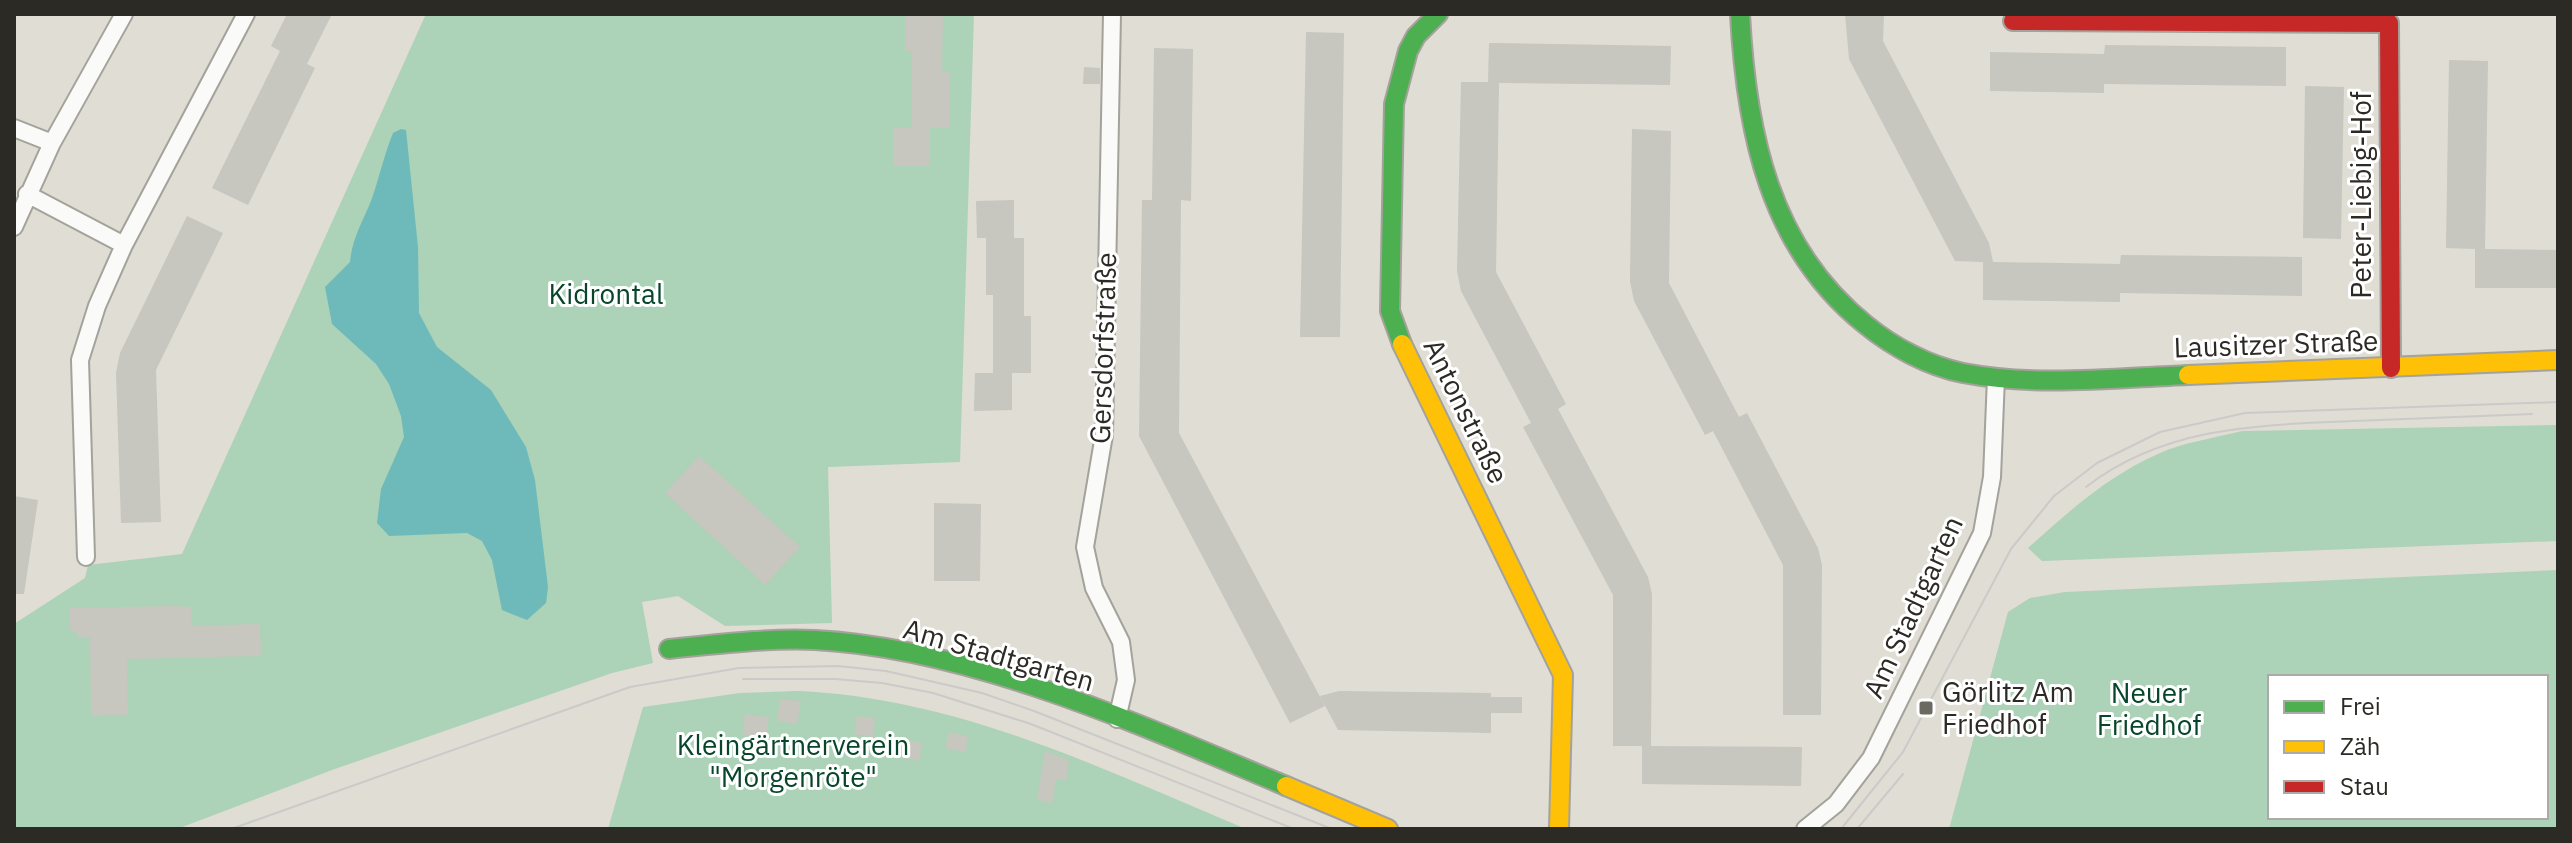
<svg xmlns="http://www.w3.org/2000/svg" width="2572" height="843" font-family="'IBM Plex Sans',sans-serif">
<rect width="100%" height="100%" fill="#dfddd4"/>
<path fill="#acd2b7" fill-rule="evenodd" d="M 426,14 L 974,14 L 960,462 L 828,467 L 832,623 L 725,626 L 678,596 L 642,602 L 653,663 L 612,673 L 332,770 L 177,829 L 14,829 L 14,624 L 85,578 L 88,565 L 182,554 Z
M 2558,425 L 2558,541 L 2042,561 L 2028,548 C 2068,512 2108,476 2158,454 C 2184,442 2215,438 2242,431 Z
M 2558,570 L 2558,829 L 1949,829 L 2008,612 L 2030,598 L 2065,592 ZM 2546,677 L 2546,817 L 2270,817 L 2270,677 Z
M 798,691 C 958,698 1100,768 1246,829 L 608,829 L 643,707 L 740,693 Z"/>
<path fill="#6ebaba" d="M 401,129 L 406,130 L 418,247 L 419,313 L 437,347 L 491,390 L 526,447 L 535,480 L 548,587 L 546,603 L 527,620 L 502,610 L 492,560 L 482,541 L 467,533 L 389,536 L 377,523 L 381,489 L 404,437 L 401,416 L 389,384 L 376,364 L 332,324 L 325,287 L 350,262 C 352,239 362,223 371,201 C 379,179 384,155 393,133 Z"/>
<path fill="#c7c6bf" d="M 287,14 L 332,14 L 307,64 L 315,68 L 248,205 L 212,188 L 280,51 L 271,46 Z
M 905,14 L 943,14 L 942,71 L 949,71 L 949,128 L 930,128 L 930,166 L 893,166 L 893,128 L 912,128 L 912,51 L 905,51 Z
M 1845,14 L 1884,14 L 1883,41 L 1989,243 L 1993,262 L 2120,264 L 2121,255 L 2302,257 L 2302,296 L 2120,293 L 2120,302 L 1983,300 L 1983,262 L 1955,261 L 1849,59 Z
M 1306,32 L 1344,33 L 1340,337 L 1300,337 Z
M 1489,43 L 1671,46 L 1670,85 L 1499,83 L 1496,272 L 1566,404 L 1558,409 L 1648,577 L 1652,594 L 1651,746 L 1646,746 L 1802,747 L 1801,786 L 1642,784 L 1642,746 L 1613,746 L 1613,595 L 1523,427 L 1531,423 L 1461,291 L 1457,271 L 1461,82 L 1488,82 Z
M 2105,45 L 2286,47 L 2286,86 L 2104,84 L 2104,93 L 1990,91 L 1990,52 L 2104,54 Z
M 1154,48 L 1193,49 L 1191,201 L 1181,200 L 1179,433 L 1325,706 L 1290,723 L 1139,436 L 1142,200 L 1152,200 Z
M 2449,60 L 2488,61 L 2485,249 L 2558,250 L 2558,288 L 2475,288 L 2475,249 L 2446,248 Z
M 1084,67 L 1100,68 L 1100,84 L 1083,84 Z
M 2305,86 L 2344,87 L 2341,239 L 2303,238 Z
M 1632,129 L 1671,131 L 1669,283 L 1739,417 L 1747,413 L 1818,548 L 1822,565 L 1821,715 L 1783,715 L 1783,565 L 1713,431 L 1705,435 L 1634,301 L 1630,281 Z
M 1014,200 L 1014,238 L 1024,238 L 1024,316 L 1031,316 L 1031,373 L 1012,373 L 1012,410 L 974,411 L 975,373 L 993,373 L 993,295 L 986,295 L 986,238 L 977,238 L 976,201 Z
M 187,216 L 223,233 L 156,370 L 161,522 L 121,523 L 116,373 L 120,353 Z
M 699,456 L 800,547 L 765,585 L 665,493 Z
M 14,496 L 38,500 L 24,594 L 14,594 Z
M 934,503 L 981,504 L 980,581 L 934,581 Z
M 173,606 L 191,607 L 192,626 L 260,624 L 261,656 L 127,659 L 128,715 L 91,716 L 90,637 L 77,637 L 77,631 L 70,631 L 69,608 Z
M 1339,691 L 1491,693 L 1491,697 L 1522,697 L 1522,713 L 1491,713 L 1491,733 L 1338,730 L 1320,696 Z
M 780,699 L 801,701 L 797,724 L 777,721 Z
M 745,714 L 769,717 L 766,738 L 742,734 Z
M 857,716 L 875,718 L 873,737 L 854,734 Z
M 949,732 L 968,736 L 965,752 L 945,748 Z
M 902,739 L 922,743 L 919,761 L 899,757 Z
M 1045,751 L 1069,760 L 1066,781 L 1056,779 L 1052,803 L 1037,800 Z"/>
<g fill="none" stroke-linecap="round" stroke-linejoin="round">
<defs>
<path id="street" d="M 1112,14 L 1104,435 L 1085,547 L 1094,588 L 1121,642 L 1126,680 L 1117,719
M 14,128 L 52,143
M 27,194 L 124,245
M 14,227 L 52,143 L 124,14
M 86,557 L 80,360 L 97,306 L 124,245 L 246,14
M 1805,829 L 1836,804 L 1871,758 L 1982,533 L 1992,477 L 1996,377"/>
<path id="fast" d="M 1740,14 C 1746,131 1769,248 1866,325 C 1893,347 1928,366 1963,373 C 2037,387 2114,378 2188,375
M 1402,344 L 1390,311 L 1394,104 L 1408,51 L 1416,36 L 1438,14
M 669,649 C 718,644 766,638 815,640 C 971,648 1143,726 1286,786"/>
<path id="slow" d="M 1402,344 L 1563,675 L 1559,829
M 2188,375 L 2558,360
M 1286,786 L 1388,829"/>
<path id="jam" d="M 2013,21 L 2389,23 L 2391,368"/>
</defs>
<use href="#street" stroke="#a3a29b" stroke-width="20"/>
<use href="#fast" stroke="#a3a29b" stroke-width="22"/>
<use href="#slow" stroke="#a3a29b" stroke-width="22"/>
<use href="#jam" stroke="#a3a29b" stroke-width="22"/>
<use href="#street" stroke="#fafaf9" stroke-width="16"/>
<use href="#fast" stroke="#4caf50" stroke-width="18"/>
<use href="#slow" stroke="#ffc107" stroke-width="18"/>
<use href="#jam" stroke="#c62828" stroke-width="18"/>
<path stroke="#cbcac8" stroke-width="2" d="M 2086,487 C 2165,426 2259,425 2354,421 C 2414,419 2473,416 2532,414
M 743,679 L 835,679 L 882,683 L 933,693 L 1031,724 L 1294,829
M 231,829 L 630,687 L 739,668 L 838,666 L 886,671 L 982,693 L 1034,711 L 1332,829
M 1841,829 L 1903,752 L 2011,549 L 2054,496 L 2097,463 L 2160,432 L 2245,413 L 2558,402
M 1857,829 L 1903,774"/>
</g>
<rect fill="#6b6962" stroke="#fff" stroke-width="3" x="1918" y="700" width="16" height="16" rx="4"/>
<g text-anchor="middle" stroke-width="6" stroke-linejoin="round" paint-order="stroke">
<g font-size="28" fill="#2c2a24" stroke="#fff">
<text transform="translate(2361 195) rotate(-90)" y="10">Peter-Liebig-Hof</text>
<text transform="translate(2276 344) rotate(-2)" y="10">Lausitzer Straße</text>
<text transform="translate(1103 348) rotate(-88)" y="10">Gersdorfstraße</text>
<text transform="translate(1466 411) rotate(64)" y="10">Antonstraße</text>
<text transform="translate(1913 607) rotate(-65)" y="10">Am Stadtgarten</text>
<text transform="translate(999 655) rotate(16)" y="10">Am Stadtgarten</text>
</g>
<g font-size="28" fill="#08462b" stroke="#fff">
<text x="606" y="304">Kidrontal</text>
<text x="2149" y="703">Neuer<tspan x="2149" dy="32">Friedhof</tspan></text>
<text x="793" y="755">Kleingärtnerverein<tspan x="793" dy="32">"Morgenröte"</tspan></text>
</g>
<g font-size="28" fill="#2c2a24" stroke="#fff" text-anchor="start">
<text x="1942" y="702">Görlitz Am<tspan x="1942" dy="32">Friedhof</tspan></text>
</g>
</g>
<rect width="2572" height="843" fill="none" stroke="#2c2a24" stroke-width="32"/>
<rect x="2268" y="675" width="280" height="144" fill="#ffffff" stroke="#abaaa7" stroke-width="2"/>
<rect x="2284" y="701" width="40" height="12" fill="#4caf50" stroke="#abaaa7" stroke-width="2"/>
<text x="2340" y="715" font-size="24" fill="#2c2a24">Frei</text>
<rect x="2284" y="741" width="40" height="12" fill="#ffc107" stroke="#abaaa7" stroke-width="2"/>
<text x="2340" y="755" font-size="24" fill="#2c2a24">Zäh</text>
<rect x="2284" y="781" width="40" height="12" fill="#c62828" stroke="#abaaa7" stroke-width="2"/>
<text x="2340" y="795" font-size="24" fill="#2c2a24">Stau</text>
</svg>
